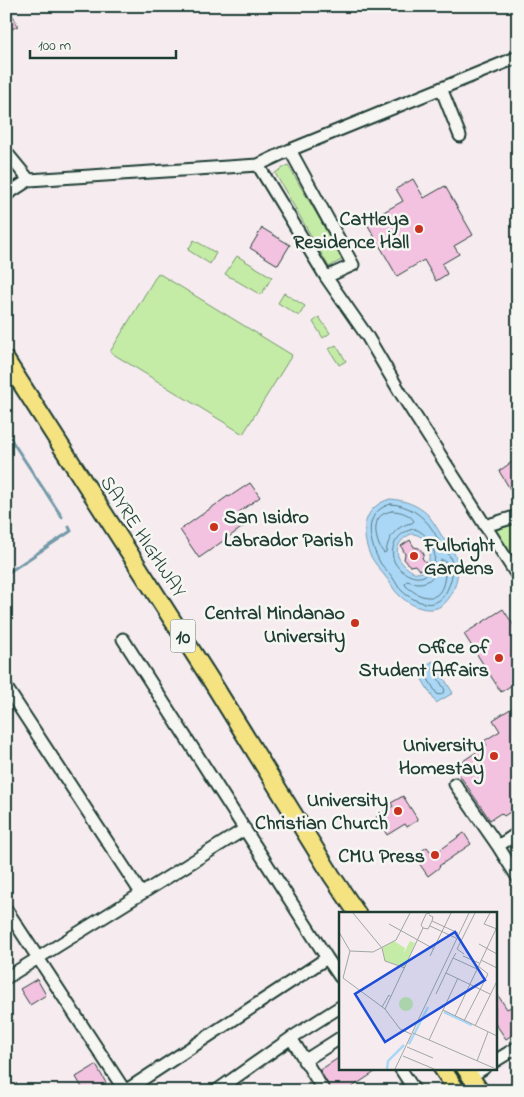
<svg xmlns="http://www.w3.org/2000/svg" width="524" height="1097" font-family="'Indie Flower',sans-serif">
<rect width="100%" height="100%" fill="#f6ecef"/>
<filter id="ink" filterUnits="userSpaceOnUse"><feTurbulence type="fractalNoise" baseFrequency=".02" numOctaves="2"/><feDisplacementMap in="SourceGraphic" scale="10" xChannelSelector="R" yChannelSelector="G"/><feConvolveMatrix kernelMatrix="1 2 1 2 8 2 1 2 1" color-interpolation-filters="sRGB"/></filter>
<g filter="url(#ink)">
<path fill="#c5eca6" stroke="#72946d" d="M 288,165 L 343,259 L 329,267 L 275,173 Z
M 194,240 L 216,253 L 210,264 L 188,250 Z
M 237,256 L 272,277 L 261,295 L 225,274 Z
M 158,273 L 292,355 L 243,434 L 110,352 Z
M 284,293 L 305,306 L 299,316 L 278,303 Z
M 319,317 L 330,333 L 323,338 L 313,322 Z
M 336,345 L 346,361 L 339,365 L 329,349 Z
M 518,517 L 518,568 L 490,528 Z"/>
<path fill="#abd7f7" stroke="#7399a9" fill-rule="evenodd" d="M 390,499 C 404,500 418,505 428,515 C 434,522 438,530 443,538 C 447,544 453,549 456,557 C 461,572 455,597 441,606 C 428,614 409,605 399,595 C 394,591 392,585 388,580 C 382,572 375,564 370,555 C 360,531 363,507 390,499 ZM 411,534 C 439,533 433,594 404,565 C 392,553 397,541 411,534 Z
M 433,661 L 453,693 L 436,703 L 417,671 Z"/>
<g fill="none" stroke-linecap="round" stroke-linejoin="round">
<path stroke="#577b82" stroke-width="1" d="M 391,504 C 408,505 423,515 432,529 C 435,533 437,538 440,542 C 442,545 445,548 447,551 C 454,562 454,576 448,588 C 445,595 441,601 433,603 C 424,606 408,597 402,591 C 398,588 396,582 393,578 C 390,573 385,569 381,564 C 369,543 361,512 391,504 Z
M 392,511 C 400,511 410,514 414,521 L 412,523 C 397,525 388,537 386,552 L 384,553 C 377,546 373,528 378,519 C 381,514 387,512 392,511 Z
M 415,529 C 432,535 442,559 428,573 C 418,583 401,573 395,563 C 387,548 399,530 415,529 Z
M 441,560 L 443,560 L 445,561 C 446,573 445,599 428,597 C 420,597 412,591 406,586 L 405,583 L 407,581 C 427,587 435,579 441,560 Z
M 430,669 L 433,670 L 445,690 L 444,692 L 440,695 L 437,694 L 425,674 L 425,672 Z"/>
<path stroke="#7399a9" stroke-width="3" d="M 6,432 L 62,517
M 6,574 L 71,531 L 69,527"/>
</g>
<path fill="#f4c2e1" stroke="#1f3d34" d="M 12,14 L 18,26 L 6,32 L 6,17 Z
M 413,179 L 424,198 L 445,186 L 473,235 L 454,246 L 459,254 L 442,264 L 447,274 L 436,281 L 424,260 L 397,276 L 366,222 L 403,201 L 396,189 Z
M 262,228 L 290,245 L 278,265 L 250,248 Z
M 512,462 L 518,471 L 518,484 L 510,489 L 499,471 Z
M 250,483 L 260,497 L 239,512 L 247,524 L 199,558 L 180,530 L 228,496 L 229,497 Z
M 410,540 L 414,547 L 419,548 L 424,554 L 422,558 L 427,564 L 424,569 L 419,570 L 415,565 L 410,566 L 404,559 L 405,554 L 401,546 Z
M 503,609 L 518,632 L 518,681 L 501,692 L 464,634 Z
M 515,706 L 518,710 L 518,807 L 504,816 L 501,813 L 490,820 L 454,767 L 487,745 L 484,741 L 500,731 L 493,720 Z
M 403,796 L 418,820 L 407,827 L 405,824 L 387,835 L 376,817 L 393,806 L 391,803 Z
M 464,833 L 471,844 L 439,866 L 440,867 L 428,876 L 414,856 L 427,847 L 433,855 Z
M 37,979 L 46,995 L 30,1005 L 20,989 Z
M 495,991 L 507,1009 L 511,1007 L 516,1016 L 514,1019 L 518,1024 L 518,1031 L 506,1039 L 495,1023 Z
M 340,1057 L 340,1068 L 381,1068 L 346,1091 L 331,1091 L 320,1070 Z
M 96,1065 L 106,1083 L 92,1091 L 84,1091 L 76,1077 Z"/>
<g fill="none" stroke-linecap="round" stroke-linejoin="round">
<defs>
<path id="minor" d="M 441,88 L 460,136
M 290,150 L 353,265 L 326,277
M 6,152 L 29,180
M 258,165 L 326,277 L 367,336 L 400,392 L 518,577
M 6,195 L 29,180 L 258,165 L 290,150 L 518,57
M 485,526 L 518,516
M 123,639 L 327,958
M 6,687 L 141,893
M 455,784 L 498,846 L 518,878
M 498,846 L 518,833
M 6,909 L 125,1091
M 6,978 L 245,829
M 304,1061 L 340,1038
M 495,1061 L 518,1047
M 400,1068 L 415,1091
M 471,1076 L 484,1068
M 125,1091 L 327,958 L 340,977
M 216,1091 L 291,1038
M 324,1091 L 291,1038 L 340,1007"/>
<path id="highway" d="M 6,360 L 212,682 L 332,876 L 357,913
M 442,1068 L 457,1091
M 465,1068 L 480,1091"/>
</defs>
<use href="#minor" stroke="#1f3d34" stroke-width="15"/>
<use href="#highway" stroke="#1f3d34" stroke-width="20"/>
<use href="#minor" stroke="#f6f6f2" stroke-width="11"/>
<use href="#highway" stroke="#f5e382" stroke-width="16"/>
</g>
</g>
<g fill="#c8321e" stroke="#f6f6f2" stroke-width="2">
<circle cx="419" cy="229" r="5"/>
<circle cx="214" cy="527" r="5"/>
<circle cx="414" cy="556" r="5"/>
<circle cx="355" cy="623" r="5"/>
<circle cx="499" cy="658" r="5"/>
<circle cx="494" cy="756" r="5"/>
<circle cx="398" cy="811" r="5"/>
<circle cx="435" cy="855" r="5"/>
</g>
<g text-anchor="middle" stroke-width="5" stroke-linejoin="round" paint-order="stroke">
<rect fill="#f6f6f2" stroke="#60746d" stroke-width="1" x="170.5" y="619.5" width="25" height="33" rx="4"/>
<g font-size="19" font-weight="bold" fill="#1f3d34">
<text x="183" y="643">10</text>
</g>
<g font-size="20" font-weight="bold" fill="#1f3d34" stroke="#f6f6f2" text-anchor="end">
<text x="409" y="225">Cattleya<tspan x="409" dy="23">Residence Hall</tspan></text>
<text x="224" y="523" text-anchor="start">San Isidro<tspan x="224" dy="23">Labrador Parish</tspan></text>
<text x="424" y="551" text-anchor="start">Fulbright<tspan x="424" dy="23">Gardens</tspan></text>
<text x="345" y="619">Central Mindanao<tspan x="345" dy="23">University</tspan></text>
<text x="489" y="653">Office of<tspan x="489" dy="23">Student Affairs</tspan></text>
<text x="484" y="751">University<tspan x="484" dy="23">Homestay</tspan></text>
<text x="388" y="806">University<tspan x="388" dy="23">Christian Church</tspan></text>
<text x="425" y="862">CMU Press</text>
</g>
<g font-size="20" fill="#1f3d34" stroke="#f6f6f2">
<text transform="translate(144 536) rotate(57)" y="7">SAYRE HIGHWAY</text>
</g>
</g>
<g transform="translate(339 912)">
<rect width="158" height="158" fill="#f6ecef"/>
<path d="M 55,29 L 66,36 L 65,41 L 71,29 L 76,31 L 66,55 L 46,49 L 43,36 ZM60 92a7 7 0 1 1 14 0a7 7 0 1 1-14 0Z" fill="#c5eca6"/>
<path fill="none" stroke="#abd7f7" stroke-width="2.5" d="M 105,100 L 133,113M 70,132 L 89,95M 48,157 L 49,149 L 65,133"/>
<path fill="none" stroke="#a0a6a4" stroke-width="1" d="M 14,1 L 43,36 L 46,49 L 66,56M 151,1 L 145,12 L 158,17M 93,9 L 119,21M 50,12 L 95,37M 91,14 L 117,26M 84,16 L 89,17 L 93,9 L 94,5 L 90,3M 0,20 L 11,39 L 4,66 L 46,97 L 61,117 L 72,122M 140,32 L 158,42M 11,39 L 34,40 L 57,28 L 71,1M 117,41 L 114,46 L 138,57M 125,42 L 118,37 L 136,1M 91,44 L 112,1M 124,44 L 140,51M 142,48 L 158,56M 107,61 L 151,82M 97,82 L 114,46M 43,95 L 50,83 L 52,85M 46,97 L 84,16 L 82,13 L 87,2 L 91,1M 104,98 L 158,124M 116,104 L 157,17M 125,109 L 149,62 L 139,54M 136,114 L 158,69M 74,121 L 157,157M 90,128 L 119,66M 68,135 L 94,146M 64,144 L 95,157M 138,149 L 149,120M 56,157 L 130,1"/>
<path fill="#1d4ed8" fill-opacity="0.15" stroke="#1d4ed8" stroke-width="2.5" d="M 116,20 L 146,68 L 46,130 L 16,82 Z"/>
<rect width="158" height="158" fill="none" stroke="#1f3d34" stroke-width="2.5"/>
</g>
<rect width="524" height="1097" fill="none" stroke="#f6f6f2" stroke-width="25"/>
<rect x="12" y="12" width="499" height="1072" fill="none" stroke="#1f3d34" stroke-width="2" filter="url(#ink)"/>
<path d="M30 50v8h146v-8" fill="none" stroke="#1f3d34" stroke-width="2.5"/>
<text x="38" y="50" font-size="15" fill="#1f3d34" stroke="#f6f6f2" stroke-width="4" paint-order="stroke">100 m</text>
</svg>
